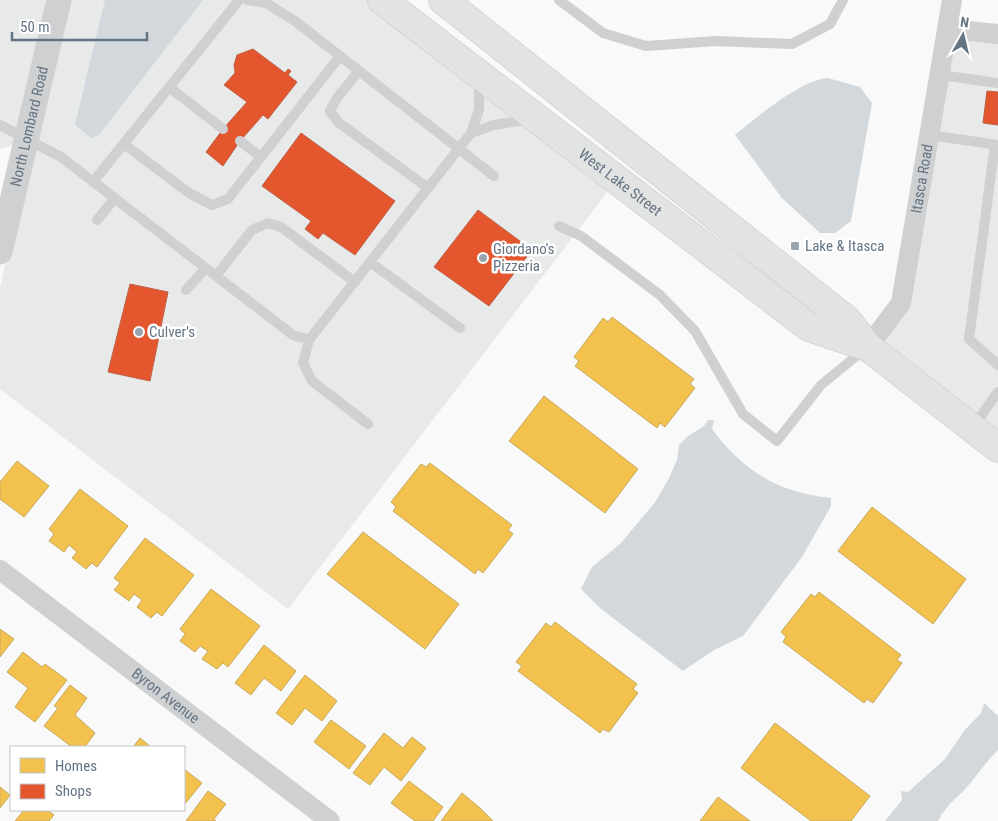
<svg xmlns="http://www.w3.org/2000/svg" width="998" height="821" font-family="'Roboto Condensed',sans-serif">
<rect width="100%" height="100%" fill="#f9f9f9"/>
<path fill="#e8e9e9" d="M 0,0 L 371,0 L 612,186 L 288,609 L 0,389 L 0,288 L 33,139 L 0,149 Z
M 951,32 L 998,38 L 998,440 L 872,346 L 905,304 Z"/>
<path fill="#d2d8dc" d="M 105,0 L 203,0 L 99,135 L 91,138 L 75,125 Z
M 828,78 L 860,87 L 872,103 L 851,221 L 835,233 L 820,233 L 782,198 L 735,135 C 756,118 802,79 828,78 Z
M 708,420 L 714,420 L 712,429 C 744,472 778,492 831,498 L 831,506 L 802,557 L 743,636 L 714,650 L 683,671 L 601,609 L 581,589 L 592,567 L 621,543 L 656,501 L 669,478 L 677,460 L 679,445 L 688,436 L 704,426 Z
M 984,703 L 998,716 L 998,750 C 988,760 981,770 972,781 C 961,796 946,804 938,821 L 885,821 L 902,800 L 901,791 L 908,792 L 945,759 L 964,731 L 981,713 Z"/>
<path fill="#f2c14e" stroke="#c7aa5e" d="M 612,317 L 694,379 L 690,384 L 695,388 L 665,427 L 660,423 L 657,428 L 575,366 L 579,361 L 574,357 L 603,318 L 608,322 Z
M 544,396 L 638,469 L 605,513 L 509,441 Z
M 17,461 L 49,486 L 24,517 L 0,499 L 0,482 Z
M 430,463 L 512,525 L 508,530 L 513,534 L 483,573 L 478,569 L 475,574 L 393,511 L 396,507 L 391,502 L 421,464 L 426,467 Z
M 80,489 L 128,526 L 97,567 L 92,563 L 86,569 L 72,558 L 77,552 L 69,545 L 64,552 L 49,541 L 54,534 L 49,529 Z
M 872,507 L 966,579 L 933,624 L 838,551 Z
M 363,532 L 459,604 L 425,649 L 327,574 Z
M 145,538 L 194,575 L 162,616 L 157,612 L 151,618 L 137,607 L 142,600 L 134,594 L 129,601 L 114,590 L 120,583 L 114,578 Z
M 211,589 L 260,626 L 228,667 L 223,663 L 217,669 L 202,659 L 208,651 L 200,646 L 195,652 L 180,641 L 185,634 L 180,629 Z
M 819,592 L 901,655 L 897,660 L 902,663 L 873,703 L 867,699 L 864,703 L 783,642 L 786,637 L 781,632 L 811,594 L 815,597 Z
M 555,622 L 637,684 L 633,689 L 638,693 L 609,732 L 603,729 L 600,733 L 518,671 L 522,666 L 516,662 L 546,623 L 551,627 Z
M 0,629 L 14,639 L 0,657 Z
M 264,645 L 296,671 L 281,691 L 264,678 L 251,695 L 235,683 Z
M 23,652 L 42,667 L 45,664 L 67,680 L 35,722 L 15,707 L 28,688 L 7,672 Z
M 305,675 L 337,701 L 322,721 L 305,708 L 292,725 L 276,713 Z
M 70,685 L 87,698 L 75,715 L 95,733 L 85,747 L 72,747 L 44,726 L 58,708 L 54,706 Z
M 331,720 L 366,746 L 349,769 L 314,742 Z
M 775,723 L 870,796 L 851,821 L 811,821 L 741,768 Z
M 384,733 L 403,748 L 412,737 L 426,748 L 401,781 L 384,767 L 370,785 L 353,773 Z
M 140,738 L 151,747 L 133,747 Z
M 184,769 L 202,783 L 184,805 Z
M 409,781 L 443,807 L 433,821 L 415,821 L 391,803 Z
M 0,787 L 10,795 L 0,808 Z
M 208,791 L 226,804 L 214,819 L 216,821 L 186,821 Z
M 462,793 L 480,808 L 493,821 L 441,821 Z
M 718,797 L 750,821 L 700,821 Z
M 24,810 L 47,810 L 54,815 L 49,821 L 15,821 Z"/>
<path fill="#e4572e" stroke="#be6048" d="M 253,49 L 285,73 L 288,69 L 291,71 L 288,75 L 297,82 L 268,119 L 263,115 L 240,141 L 223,166 L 206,152 L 223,129 L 247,102 L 224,85 L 235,73 L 234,65 L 237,55 Z
M 987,91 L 998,92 L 998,125 L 983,123 Z
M 301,133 L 395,201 L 355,255 L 323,233 L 318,239 L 305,229 L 311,221 L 262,186 Z
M 478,210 L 532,250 L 489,306 L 434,267 Z
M 130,284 L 168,292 L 150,381 L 108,372 Z"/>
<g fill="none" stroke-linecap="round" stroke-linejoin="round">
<defs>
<g id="primary">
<path id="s4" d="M 382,0 L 809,327 L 868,347"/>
<path d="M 443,0 L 834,310 L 846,319 L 868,347 L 998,448"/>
</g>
</defs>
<use href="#primary" stroke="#d5d6d7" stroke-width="30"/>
<path stroke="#cfd0d1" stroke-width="10" d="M 247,0 L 266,3 L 295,21 L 494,176
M 559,0 L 603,33 L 646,46 L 716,41 L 792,44 L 830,24 L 843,0
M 359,71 L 337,98 L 330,111 L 338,122 L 428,188
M 940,75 L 998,83
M 169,87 L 223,129
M 0,125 L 61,157 L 293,335 L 309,340 L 471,133 L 479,110 L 479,80
M 471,133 L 494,125 L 531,119
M 930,135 L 998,145
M 240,141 L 261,157
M 124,144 L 189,193 L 212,205 L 228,199 L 340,56
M 995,145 L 969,339 L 998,365
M 93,182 L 239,0
M 97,220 L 115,198
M 559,226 L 581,236 L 660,295 L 695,331 L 743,414 L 777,441 L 821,385 L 865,349
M 370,262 L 460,328
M 216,276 L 252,230 L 268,223 L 281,227 L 355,282
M 186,290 L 206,268
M 309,340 L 303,363 L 312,381 L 368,424
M 973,427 L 998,392"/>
<g stroke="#cfd0d1" stroke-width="20">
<path d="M 948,29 L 998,34"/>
<path id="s1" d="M 868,347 L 901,303 L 952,0"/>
<path id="s2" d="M 0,570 L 330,821"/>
</g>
<path stroke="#cfd0d1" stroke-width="25" id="s3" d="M 0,252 L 59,0"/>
<use href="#primary" stroke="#e2e3e3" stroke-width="28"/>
</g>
<g fill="#98a3ac" stroke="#fff" stroke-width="2">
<rect x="790" y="241" width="10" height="10" rx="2.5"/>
<circle cx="483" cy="258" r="5"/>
<circle cx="139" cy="332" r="5"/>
</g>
<g text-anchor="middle" stroke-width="5" stroke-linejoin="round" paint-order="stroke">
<g font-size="15" fill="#647483" stroke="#fff">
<text dy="5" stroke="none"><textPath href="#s3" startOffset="129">North Lombard Road</textPath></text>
<text dy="5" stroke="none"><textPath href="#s1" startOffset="181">Itasca Road</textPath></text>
<text dy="5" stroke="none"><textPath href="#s4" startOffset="300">West Lake Street</textPath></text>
<text dy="5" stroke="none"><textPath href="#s2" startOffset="208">Byron Avenue</textPath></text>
</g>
<g font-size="15" fill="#647483" stroke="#fff" text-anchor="start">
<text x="805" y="251">Lake &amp; Itasca</text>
<text x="493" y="254">Giordano's<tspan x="493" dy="17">Pizzeria</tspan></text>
<text x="149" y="337">Culver's</text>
</g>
</g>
<rect x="10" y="746" width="175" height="65" fill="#ffffff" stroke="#c1c7cd"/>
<rect x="20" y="758" width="25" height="15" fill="#f2c14e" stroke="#c1c7cd"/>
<text x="55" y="771" font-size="15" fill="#647483">Homes</text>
<rect x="20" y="784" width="25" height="15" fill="#e4572e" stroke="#c1c7cd"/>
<text x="55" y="796" font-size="15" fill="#647483">Shops</text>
<g transform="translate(963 35) rotate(8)" stroke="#ffffff" stroke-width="4" paint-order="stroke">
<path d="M0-4L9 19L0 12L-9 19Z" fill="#647483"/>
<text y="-8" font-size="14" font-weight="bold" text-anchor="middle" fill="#647483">N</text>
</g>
<path d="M12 32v8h135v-8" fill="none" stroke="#647483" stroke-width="2.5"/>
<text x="20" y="32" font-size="15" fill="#647483" stroke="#ffffff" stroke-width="4" paint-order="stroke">50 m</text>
</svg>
